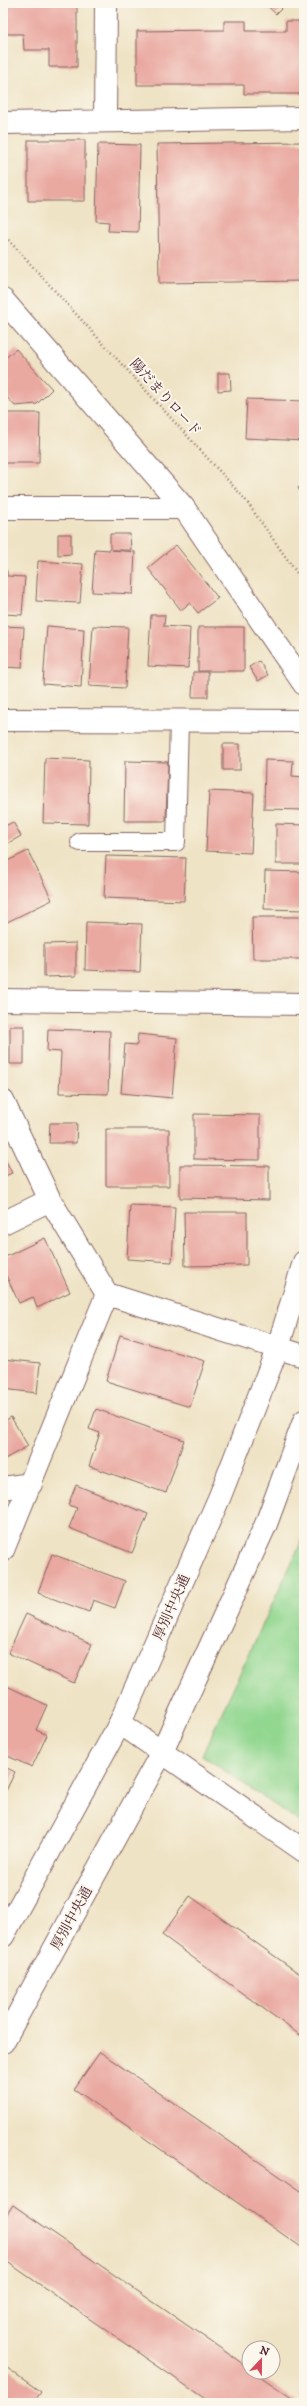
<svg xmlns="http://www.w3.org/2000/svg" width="307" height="2406" font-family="'IM FELL DW Pica','Noto Serif JP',serif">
<rect width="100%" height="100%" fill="#fbf7ec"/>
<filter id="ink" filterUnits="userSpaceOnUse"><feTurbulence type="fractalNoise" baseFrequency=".025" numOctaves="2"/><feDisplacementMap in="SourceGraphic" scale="8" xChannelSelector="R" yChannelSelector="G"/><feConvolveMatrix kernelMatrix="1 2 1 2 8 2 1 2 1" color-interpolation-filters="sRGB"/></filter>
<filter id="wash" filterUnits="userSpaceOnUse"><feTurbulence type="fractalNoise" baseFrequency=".012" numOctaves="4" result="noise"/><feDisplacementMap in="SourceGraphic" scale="16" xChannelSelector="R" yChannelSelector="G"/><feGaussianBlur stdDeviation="0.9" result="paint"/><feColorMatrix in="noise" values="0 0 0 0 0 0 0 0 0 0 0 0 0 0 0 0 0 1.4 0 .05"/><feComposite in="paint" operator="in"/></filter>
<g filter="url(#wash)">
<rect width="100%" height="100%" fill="#efe3c5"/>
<path fill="#92d790" stroke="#6e7b5e" d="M 304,1536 L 304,1825 L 202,1755 Z"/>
<g id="blocks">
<path fill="#e9a8a0" d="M 3,3 L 77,3 L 77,67 L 49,67 L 49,50 L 24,50 L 23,34 L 3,34 Z
M 264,3 L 287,3 L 276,14 Z
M 224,21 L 246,21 L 246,31 L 286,31 L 286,21 L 304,21 L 304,94 L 244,94 L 244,85 L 137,85 L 137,31 L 224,30 Z
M 28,140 L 85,140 L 85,201 L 28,201 Z
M 304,142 L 304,281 L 159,283 L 157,144 Z
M 98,144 L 140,145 L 138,232 L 108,231 L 109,222 L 96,221 Z
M 16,349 L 52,389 L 37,404 L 15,406 L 3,393 L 3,360 Z
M 218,373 L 230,373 L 231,390 L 218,391 Z
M 247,399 L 304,401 L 304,441 L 245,438 Z
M 3,413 L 40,413 L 39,463 L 3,463 Z
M 304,483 L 304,496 L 298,488 Z
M 58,534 L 71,534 L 71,554 L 58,555 Z
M 110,534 L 130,534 L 131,550 L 112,550 L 135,552 L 133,594 L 92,592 L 95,549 L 110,550 Z
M 176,545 L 218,598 L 198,613 L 190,603 L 181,610 L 148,568 Z
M 38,561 L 83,564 L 80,603 L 36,601 Z
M 3,570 L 7,571 L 7,576 L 25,577 L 22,615 L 3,614 Z
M 151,615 L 165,615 L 164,626 L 190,628 L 188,668 L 148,666 Z
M 3,626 L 24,627 L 22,668 L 3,667 Z
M 47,626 L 84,629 L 81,687 L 43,684 Z
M 93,626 L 128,627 L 125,688 L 89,686 Z
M 198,627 L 244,627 L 244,671 L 198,671 Z
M 259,661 L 268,675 L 258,681 L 249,667 Z
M 193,672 L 208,672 L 208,697 L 192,697 Z
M 223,744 L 240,744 L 240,770 L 223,770 Z
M 45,758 L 89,760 L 88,824 L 43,823 Z
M 265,760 L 293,761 L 292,776 L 304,777 L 304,810 L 264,809 Z
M 125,761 L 168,762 L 166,821 L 124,821 Z
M 209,791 L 254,793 L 251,853 L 206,851 Z
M 13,822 L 21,836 L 3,846 L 3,827 Z
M 276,824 L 304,825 L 304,864 L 276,864 Z
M 28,851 L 52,900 L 3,924 L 3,863 Z
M 106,856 L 186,858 L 184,901 L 104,898 Z
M 265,871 L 304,872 L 304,910 L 264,909 Z
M 252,917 L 304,917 L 304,959 L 253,959 Z
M 86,922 L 142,924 L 140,972 L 85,970 Z
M 76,943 L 76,976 L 44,977 L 44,944 Z
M 10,1026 L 24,1026 L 24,1064 L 10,1064 Z
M 48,1029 L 110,1031 L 108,1094 L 59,1093 L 61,1052 L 47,1051 Z
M 138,1034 L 177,1038 L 172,1098 L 121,1093 L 125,1044 L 137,1045 Z
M 194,1114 L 260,1115 L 260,1160 L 194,1159 Z
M 50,1123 L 77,1123 L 76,1143 L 49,1143 Z
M 106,1129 L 169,1129 L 169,1186 L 106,1186 Z
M 3,1155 L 12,1173 L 3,1177 Z
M 180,1165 L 269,1166 L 269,1200 L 180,1198 Z
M 130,1205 L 175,1207 L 172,1262 L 127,1259 Z
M 184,1212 L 247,1212 L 247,1265 L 185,1266 Z
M 45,1238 L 70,1292 L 37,1308 L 33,1297 L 19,1303 L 3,1269 L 3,1258 Z
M 120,1335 L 205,1361 L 190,1407 L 106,1381 Z
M 3,1359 L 40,1363 L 37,1393 L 3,1389 Z
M 96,1409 L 184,1440 L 166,1493 L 89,1466 L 100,1433 L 89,1429 Z
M 11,1417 L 28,1446 L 3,1460 L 3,1422 Z
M 76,1485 L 148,1514 L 132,1553 L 69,1528 L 77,1508 L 68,1505 Z
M 52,1554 L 125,1581 L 115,1608 L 93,1600 L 89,1612 L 38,1593 Z
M 26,1614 L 92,1644 L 74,1683 L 8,1653 Z
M 7,1686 L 47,1705 L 36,1730 L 47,1735 L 32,1767 L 3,1754 L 3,1691 L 5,1692 Z
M 3,1766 L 15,1772 L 3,1797 Z
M 190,1896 L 304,1977 L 304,2038 L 162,1935 Z
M 100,2052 L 304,2193 L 304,2249 L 74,2089 Z
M 13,2205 L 249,2368 L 249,2372 L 254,2372 L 299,2403 L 211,2403 L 3,2259 L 3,2220 Z
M 3,2365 L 41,2392 L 33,2403 L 3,2403 Z"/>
</g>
</g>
<g filter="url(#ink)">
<use href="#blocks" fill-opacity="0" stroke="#846461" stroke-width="1"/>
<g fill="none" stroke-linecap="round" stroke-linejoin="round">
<defs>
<path id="service" d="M 80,842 L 176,842 L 179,721"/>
<path id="minor" d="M 105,120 L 106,3
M 3,123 L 304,118
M 3,300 L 184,508 L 304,684
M 3,508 L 184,508
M 3,720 L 304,721
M 3,1000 L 304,1004
M 3,1101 L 50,1200 L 107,1294 L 304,1356
M 3,1223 L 50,1200
M 3,1488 L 31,1484
M 3,1550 L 107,1294
M 120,1723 L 304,1851"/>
<path id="secondary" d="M 3,1936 L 120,1723 L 220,1496 L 278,1347 L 304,1262
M 3,2042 L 162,1752 L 266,1524 L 304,1421"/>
</defs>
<use href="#service" stroke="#846461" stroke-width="20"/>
<use href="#minor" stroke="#846461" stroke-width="24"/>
<use href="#secondary" stroke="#846461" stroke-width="24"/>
<path stroke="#846461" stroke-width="2.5" stroke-dasharray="1 3" stroke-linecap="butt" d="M 3,234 L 244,498 L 304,583"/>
<use href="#service" stroke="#fff" stroke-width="18"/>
<use href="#minor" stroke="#fff" stroke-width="22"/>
<use href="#secondary" stroke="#fff" stroke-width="22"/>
</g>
</g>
<g text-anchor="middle" stroke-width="4" stroke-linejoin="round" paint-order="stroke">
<g font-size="14" fill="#4a1f2b" stroke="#fbf7ec">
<text transform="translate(166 397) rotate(48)" y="5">陽だまりロード</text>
<text transform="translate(171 1607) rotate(-66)" y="5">厚別中央通</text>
<text transform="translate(71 1918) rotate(-61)" y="5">厚別中央通</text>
</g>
</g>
<rect width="307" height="2406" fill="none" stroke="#fbf7ec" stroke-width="16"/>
<g transform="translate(261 2360) rotate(22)"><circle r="19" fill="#fbf7ec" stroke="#b4a19f"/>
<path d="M0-3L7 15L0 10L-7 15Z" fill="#d1495b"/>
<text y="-6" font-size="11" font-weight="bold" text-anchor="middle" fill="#4a1f2b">N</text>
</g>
</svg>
